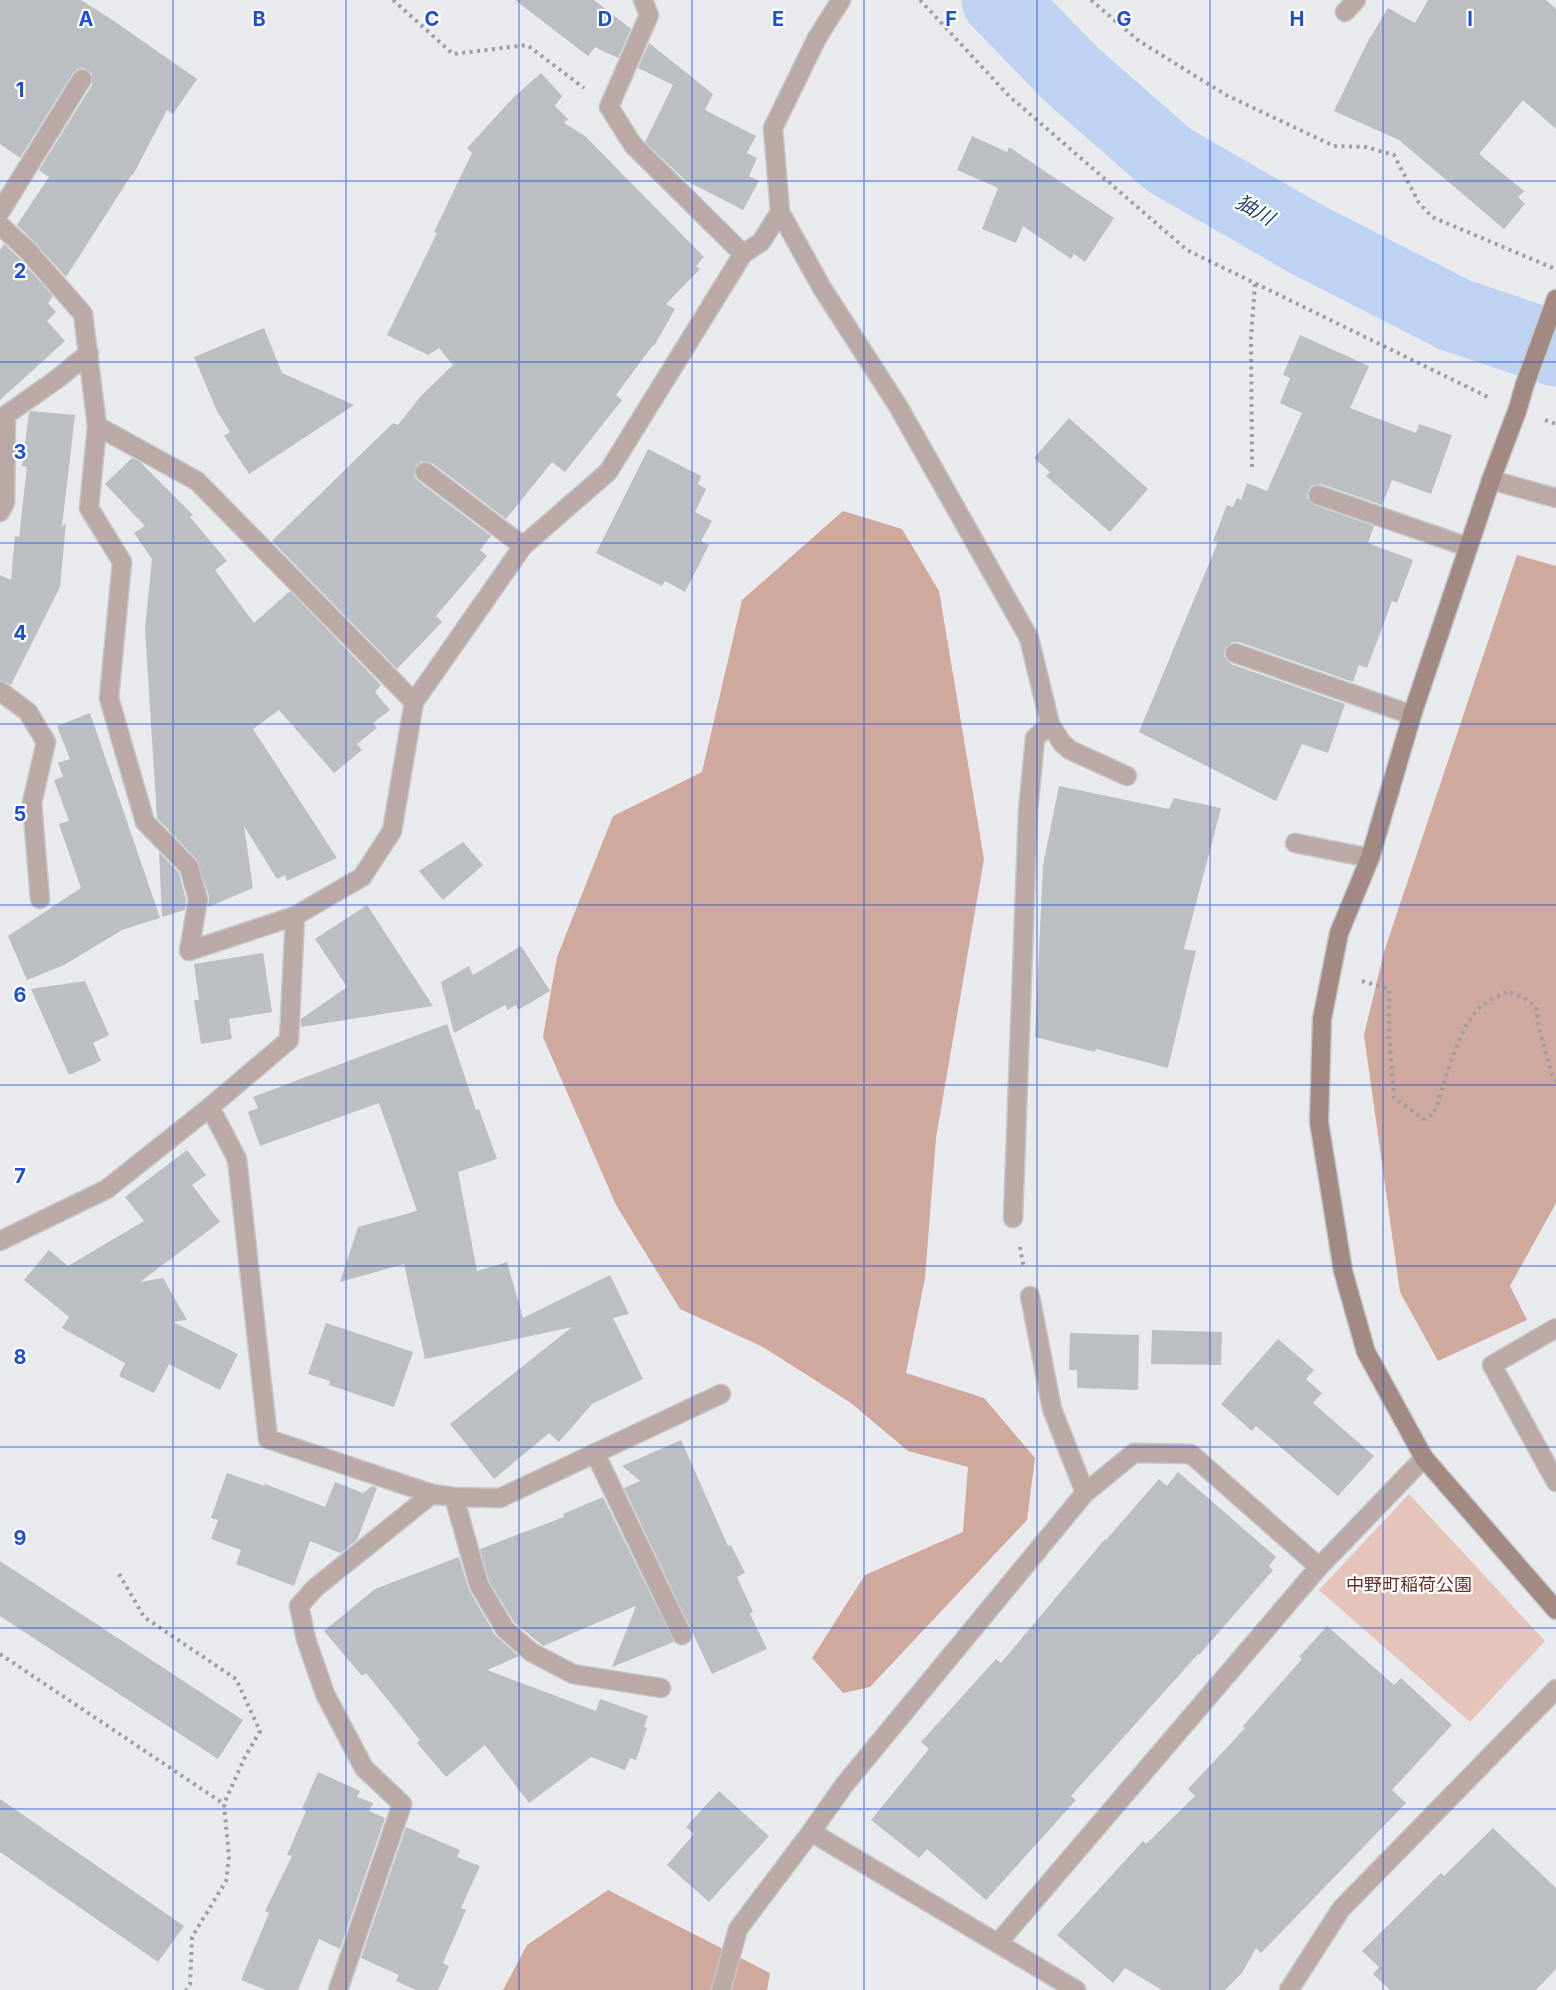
<svg xmlns="http://www.w3.org/2000/svg" width="1556" height="1990" font-family="Inter,'Noto Sans JP',sans-serif">
<rect width="100%" height="100%" fill="#e8eaee"/>
<path fill="#e4c4bb" d="M 1409,1494 L 1545,1641 L 1470,1722 L 1319,1590 Z"/>
<path fill="#cfa89e" d="M 843,511 L 902,529 L 939,591 L 984,859 L 936,1138 L 925,1278 L 906,1373 L 984,1398 L 1035,1458 L 1027,1520 L 870,1687 L 843,1693 L 812,1658 L 865,1575 L 963,1532 L 968,1467 L 908,1451 L 851,1403 L 763,1347 L 680,1309 L 616,1205 L 543,1037 L 557,957 L 613,816 L 702,772 L 742,600 Z
M 1517,555 L 1556,566 L 1556,1203 L 1510,1286 L 1527,1320 L 1438,1361 L 1400,1292 L 1364,1035 L 1384,952 Z
M 608,1890 L 770,1973 L 767,1990 L 503,1990 L 527,1945 Z"/>
<g fill="none" stroke-linecap="round" stroke-linejoin="round">
<path stroke="#bdd3f1" stroke-width="75" d="M 999,0 L 1073,76 L 1169,160 L 1308,240 L 1455,315 L 1556,349"/>
</g>
<path fill="#bbbec2" d="M 0,0 L 81,0 L 111,19 L 197,79 L 173,114 L 167,110 L 133,175 L 132,174 L 66,277 L 36,244 L 17,225 L 49,177 L 39,170 L 92,85 L 92,74 L 88,70 L 83,68 L 77,69 L 73,73 L 20,158 L 0,144 Z
M 515,0 L 594,0 L 631,29 L 618,58 L 595,47 L 588,56 Z
M 1428,0 L 1546,0 L 1556,9 L 1556,129 L 1523,100 L 1479,154 L 1524,191 L 1518,197 L 1525,204 L 1504,229 L 1399,140 L 1334,111 L 1367,43 L 1388,8 L 1415,23 Z
M 649,43 L 713,94 L 705,110 L 756,136 L 747,153 L 757,158 L 749,176 L 759,181 L 743,210 L 685,180 L 645,142 L 673,85 L 638,68 Z
M 541,73 L 562,96 L 555,106 L 568,119 L 564,123 L 585,136 L 704,257 L 696,266 L 700,269 L 666,304 L 675,309 L 654,346 L 653,345 L 616,395 L 622,400 L 565,472 L 552,462 L 506,519 L 432,463 L 421,461 L 416,466 L 414,476 L 418,481 L 491,536 L 480,550 L 487,556 L 436,616 L 442,622 L 397,669 L 272,541 L 393,423 L 398,425 L 421,396 L 453,365 L 439,348 L 428,355 L 387,335 L 437,233 L 434,232 L 472,153 L 467,148 L 514,97 Z
M 972,136 L 1007,152 L 1009,147 L 1114,218 L 1085,262 L 1074,254 L 1071,259 L 1023,226 L 1016,243 L 982,229 L 998,188 L 957,170 Z
M 4,244 L 20,259 L 53,296 L 48,303 L 56,312 L 47,321 L 65,341 L 0,400 L 0,250 Z
M 264,328 L 282,373 L 354,405 L 249,474 L 224,436 L 230,432 L 217,411 L 194,357 Z
M 1300,335 L 1369,366 L 1350,408 L 1416,433 L 1419,424 L 1452,435 L 1431,494 L 1392,480 L 1382,505 L 1321,484 L 1311,486 L 1308,491 L 1307,498 L 1314,505 L 1374,526 L 1368,543 L 1413,560 L 1397,603 L 1392,601 L 1367,668 L 1359,665 L 1353,682 L 1239,642 L 1232,642 L 1225,649 L 1224,656 L 1231,664 L 1345,704 L 1328,753 L 1302,744 L 1276,801 L 1139,732 L 1218,542 L 1213,541 L 1227,505 L 1233,507 L 1237,498 L 1241,500 L 1247,483 L 1267,491 L 1302,413 L 1280,403 L 1290,378 L 1283,375 Z
M 31,411 L 75,415 L 62,527 L 66,523 L 60,587 L 11,685 L 0,680 L 0,575 L 11,580 L 15,536 L 19,537 L 27,467 L 22,466 L 29,413 Z
M 1069,418 L 1148,489 L 1110,532 L 1046,476 L 1050,472 L 1034,458 Z
M 648,449 L 701,476 L 698,484 L 706,489 L 695,512 L 712,521 L 701,541 L 709,545 L 685,592 L 665,581 L 662,586 L 596,553 Z
M 132,458 L 140,462 L 193,515 L 190,517 L 227,561 L 215,570 L 254,623 L 290,591 L 381,685 L 375,692 L 390,710 L 373,723 L 377,728 L 357,744 L 362,750 L 334,773 L 279,710 L 253,729 L 337,858 L 287,881 L 285,875 L 277,879 L 244,826 L 253,888 L 208,907 L 209,896 L 197,860 L 157,818 L 145,629 L 152,559 L 134,533 L 145,526 L 105,484 Z
M 90,713 L 160,918 L 122,930 L 64,965 L 27,980 L 8,936 L 81,888 L 59,824 L 69,821 L 54,780 L 63,777 L 58,763 L 70,759 L 57,726 Z
M 1059,786 L 1169,809 L 1174,798 L 1221,808 L 1184,949 L 1196,951 L 1168,1068 L 1096,1049 L 1095,1052 L 1035,1037 L 1043,865 Z
M 463,842 L 483,865 L 443,900 L 419,871 Z
M 159,852 L 179,873 L 186,900 L 185,910 L 162,917 Z
M 367,905 L 433,1006 L 301,1027 L 301,1019 L 347,987 L 315,939 Z
M 521,946 L 550,991 L 518,1010 L 516,1005 L 508,1010 L 505,1005 L 454,1033 L 441,982 L 469,966 L 473,975 Z
M 263,953 L 272,1012 L 229,1019 L 232,1039 L 201,1044 L 194,1000 L 199,1000 L 194,964 Z
M 85,981 L 109,1035 L 93,1043 L 101,1061 L 69,1075 L 31,989 Z
M 447,1024 L 476,1110 L 479,1109 L 497,1159 L 458,1172 L 477,1271 L 507,1262 L 523,1318 L 610,1275 L 629,1314 L 613,1318 L 643,1379 L 592,1404 L 559,1442 L 549,1433 L 494,1479 L 450,1424 L 572,1327 L 425,1359 L 404,1264 L 340,1282 L 358,1227 L 417,1211 L 379,1103 L 260,1146 L 248,1112 L 258,1108 L 253,1097 Z
M 187,1150 L 206,1175 L 192,1185 L 220,1222 L 140,1282 L 163,1278 L 187,1320 L 173,1322 L 238,1354 L 220,1390 L 169,1364 L 154,1393 L 119,1376 L 125,1363 L 62,1328 L 69,1317 L 24,1280 L 49,1250 L 68,1266 L 144,1221 L 125,1197 Z
M 326,1323 L 413,1352 L 394,1407 L 329,1385 L 330,1381 L 308,1374 Z
M 1152,1330 L 1222,1332 L 1221,1365 L 1151,1364 Z
M 1070,1333 L 1139,1335 L 1138,1390 L 1077,1388 L 1077,1370 L 1069,1370 Z
M 1278,1339 L 1314,1370 L 1306,1379 L 1322,1393 L 1313,1403 L 1374,1456 L 1338,1496 L 1256,1426 L 1252,1431 L 1221,1404 Z
M 681,1440 L 728,1546 L 731,1545 L 745,1573 L 737,1577 L 753,1612 L 750,1614 L 767,1649 L 712,1674 L 624,1488 L 640,1481 L 622,1466 Z
M 1178,1472 L 1276,1557 L 1269,1566 L 1273,1570 L 1199,1655 L 1198,1654 L 1071,1796 L 1076,1800 L 986,1900 L 927,1849 L 919,1858 L 871,1820 L 929,1749 L 921,1742 L 996,1659 L 1001,1663 L 1105,1539 L 1106,1540 L 1159,1479 L 1167,1486 Z
M 227,1473 L 264,1486 L 265,1484 L 325,1507 L 335,1482 L 363,1493 L 372,1486 L 377,1488 L 357,1540 L 340,1553 L 310,1541 L 294,1586 L 236,1564 L 241,1550 L 211,1539 L 218,1520 L 211,1518 Z
M 603,1497 L 674,1642 L 612,1667 L 636,1606 L 543,1646 L 514,1622 L 489,1581 L 480,1549 L 564,1517 L 563,1514 Z
M 459,1557 L 469,1590 L 495,1635 L 519,1656 L 487,1670 L 596,1711 L 600,1699 L 648,1716 L 644,1727 L 647,1728 L 636,1760 L 630,1758 L 625,1770 L 591,1757 L 529,1803 L 485,1745 L 446,1777 L 417,1743 L 420,1740 L 366,1673 L 362,1676 L 324,1631 L 375,1589 Z
M 0,1561 L 243,1720 L 218,1759 L 0,1616 Z
M 1327,1626 L 1394,1685 L 1401,1678 L 1452,1725 L 1392,1790 L 1406,1803 L 1261,1953 L 1256,1948 L 1242,1973 L 1225,1990 L 1162,1990 L 1125,1968 L 1113,1983 L 1057,1935 L 1143,1841 L 1146,1844 L 1195,1796 L 1188,1789 L 1245,1728 L 1243,1726 L 1302,1659 L 1299,1657 Z
M 318,1772 L 360,1791 L 357,1797 L 373,1803 L 369,1811 L 385,1818 L 340,1949 L 319,1939 L 298,1990 L 266,1990 L 241,1980 L 269,1913 L 265,1911 L 292,1856 L 287,1855 L 306,1811 L 302,1809 Z
M 719,1791 L 769,1836 L 709,1902 L 667,1865 L 694,1834 L 686,1827 Z
M 0,1799 L 184,1926 L 158,1962 L 0,1852 Z
M 406,1827 L 460,1850 L 457,1857 L 480,1866 L 461,1908 L 466,1910 L 443,1963 L 449,1966 L 438,1990 L 416,1990 L 396,1981 L 399,1975 L 361,1958 Z
M 1493,1828 L 1556,1888 L 1556,1969 L 1536,1990 L 1390,1990 L 1373,1974 L 1379,1967 L 1362,1951 L 1441,1873 L 1444,1876 Z"/>
<g fill="none" stroke-linecap="round" stroke-linejoin="round">
<defs>
<path id="lane" d="M 643,0 L 649,15 L 609,107 L 633,145 L 743,254
M 425,472 L 523,546
M 1318,495 L 1468,547
M 1235,653 L 1412,715
M 595,1453 L 682,1635"/>
<path id="street" d="M 841,0 L 817,38 L 773,128 L 780,212 L 822,288 L 898,406 L 1029,638 L 1050,724 L 1035,738 L 1028,811 L 1013,1218
M 1345,12 L 1356,0
M 0,212 L 82,79
M 0,225 L 28,251 L 83,314 L 97,426 L 89,508 L 122,562 L 109,698 L 145,822 L 189,867 L 198,899 L 189,951 L 295,916
M 97,426 L 197,481 L 414,702
M 1491,480 L 1556,498
M 0,512 L 5,503 L 6,415 L 57,379 L 89,353
M 0,691 L 28,712 L 46,742 L 32,803 L 40,899
M 1050,724 L 1062,743 L 1070,750 L 1127,776
M 1295,843 L 1370,858
M 210,1107 L 237,1159 L 268,1439 L 432,1494 L 454,1497 L 500,1498 L 721,1394
M 0,1241 L 107,1189 L 210,1107 L 289,1040 L 295,916 L 362,877 L 392,831 L 414,702 L 523,546 L 608,472 L 743,254 L 761,242 L 780,212
M 1030,1296 L 1052,1409 L 1085,1493
M 1556,1328 L 1492,1365 L 1556,1482
M 454,1497 L 479,1585 L 505,1629 L 531,1652 L 573,1674 L 661,1688
M 998,1943 L 1319,1567 L 1424,1458
M 338,1990 L 402,1804 L 364,1768 L 325,1694 L 306,1639 L 299,1606 L 315,1588 L 432,1494
M 721,1990 L 738,1929 L 811,1832
M 1076,1990 L 811,1832 L 845,1784 L 1085,1493 L 1134,1453 L 1191,1454 L 1319,1567
M 1289,1990 L 1341,1909 L 1556,1689"/>
<path id="secondary" d="M 1556,299 L 1525,384 L 1517,411 L 1491,480 L 1412,715 L 1370,858 L 1339,933 L 1322,1019 L 1319,1122 L 1343,1271 L 1366,1352 L 1424,1458 L 1556,1610"/>
</defs>
<use href="#lane" stroke="#c5c7cb" stroke-width="21"/>
<use href="#street" stroke="#c5c7cb" stroke-width="21"/>
<use href="#secondary" stroke="#c5c7cb" stroke-width="21"/>
<path stroke="#9d9ea1" stroke-width="4" stroke-dasharray="3 4.5" stroke-linecap="butt" d="M 393,0 L 453,54 L 527,45 L 584,88
M 920,0 L 1009,96 L 1187,250 L 1488,397
M 1091,0 L 1139,41 L 1226,95 L 1334,146 L 1366,147 L 1394,155 L 1419,203 L 1432,217 L 1553,268
M 1545,420 L 1556,424
M 1252,467 L 1251,337 L 1255,284
M 1362,981 L 1389,989 L 1389,1036 L 1394,1098 L 1424,1119 L 1434,1114 C 1443,1088 1457,1034 1474,1014 C 1482,1003 1496,997 1508,991 L 1526,999 L 1536,1007 L 1540,1032 L 1553,1079 L 1556,1081
M 1020,1247 L 1024,1269
M 119,1574 L 144,1617 L 236,1679 L 260,1731 L 245,1757 L 224,1804
M 0,1654 L 224,1804 L 229,1857 L 226,1881 L 192,1937 L 190,1984 L 186,1990"/>
<use href="#lane" stroke="#baa9a4" stroke-width="18"/>
<use href="#street" stroke="#baa9a4" stroke-width="18"/>
<use href="#secondary" stroke="#a28982" stroke-width="18"/>
</g>
<path fill="none" stroke="#1d4ed8" stroke-width="1.5" stroke-opacity="0.55" d="M 173,0 L 173,1990M 346,0 L 346,1990M 519,0 L 519,1990M 692,0 L 692,1990M 864,0 L 864,1990M 1037,0 L 1037,1990M 1210,0 L 1210,1990M 1383,0 L 1383,1990M 0,181 L 1556,181M 0,362 L 1556,362M 0,543 L 1556,543M 0,724 L 1556,724M 0,905 L 1556,905M 0,1085 L 1556,1085M 0,1266 L 1556,1266M 0,1447 L 1556,1447M 0,1628 L 1556,1628M 0,1809 L 1556,1809"/>
<g text-anchor="middle" stroke-width="4.5" stroke-linejoin="round" paint-order="stroke">
<g font-size="18" fill="#643023" stroke="#fff">
<text x="1409" y="1591">中野町稲荷公園</text>
</g>
<g font-size="20" font-style="italic" fill="#26436c" stroke="#fff">
<text transform="translate(1255 210) rotate(30)" y="7">㹨川</text>
</g>
</g>
<g font-size="20" text-anchor="middle" font-weight="bold" fill="#1d4ed8" stroke="#fff" stroke-width="4.5" stroke-linejoin="round" paint-order="stroke">
<text x="86" y="26">A</text>
<text x="259" y="26">B</text>
<text x="432" y="26">C</text>
<text x="605" y="26">D</text>
<text x="778" y="26">E</text>
<text x="951" y="26">F</text>
<text x="1124" y="26">G</text>
<text x="1297" y="26">H</text>
<text x="1470" y="26">I</text>
<text x="20" y="97">1</text>
<text x="20" y="278">2</text>
<text x="20" y="459">3</text>
<text x="20" y="640">4</text>
<text x="20" y="821">5</text>
<text x="20" y="1002">6</text>
<text x="20" y="1183">7</text>
<text x="20" y="1364">8</text>
<text x="20" y="1545">9</text>
</g>
</svg>
